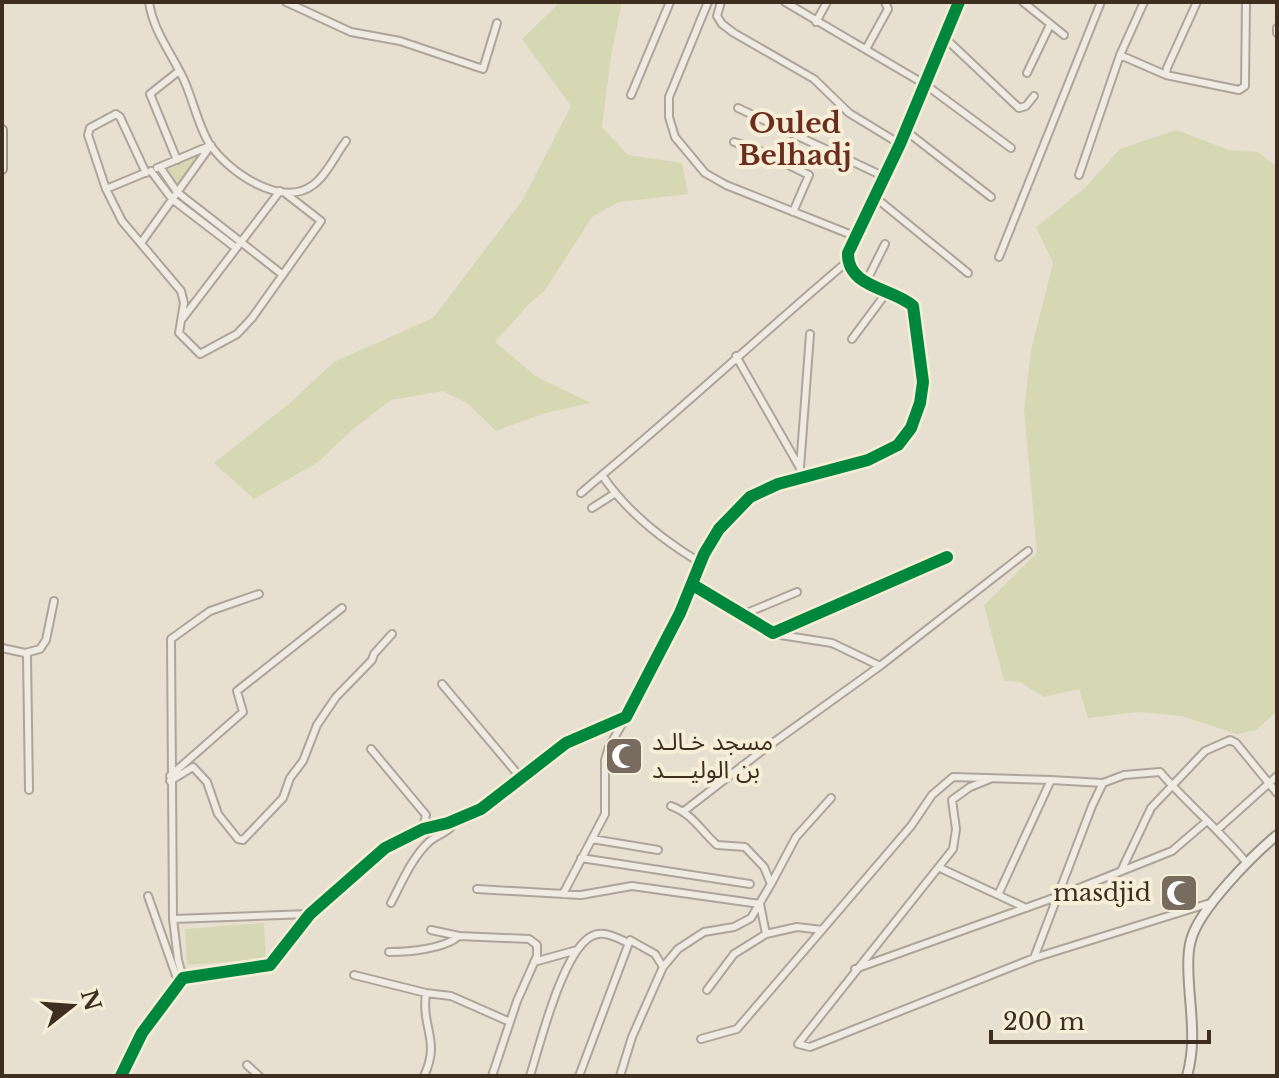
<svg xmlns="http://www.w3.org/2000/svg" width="1279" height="1078" font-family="'Libre Baskerville','Noto Sans Arabic',serif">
<rect width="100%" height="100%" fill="#e7e0d1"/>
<path fill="#d6d7b3" d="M 557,2 L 622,2 L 611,56 L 602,127 L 628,155 L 682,163 L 688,194 L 619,202 L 592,217 L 545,290 L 529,304 L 495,342 L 537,377 L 591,403 L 545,413 L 496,431 L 467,403 L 443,391 L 391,400 L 353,429 L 318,462 L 254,499 L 214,463 L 290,403 L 334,362 L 433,318 L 522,201 L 571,106 L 522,39 L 556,6 Z
M 1176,130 L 1229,150 L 1258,152 L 1277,167 L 1277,711 L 1256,730 L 1237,734 L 1182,716 L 1138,712 L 1088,718 L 1079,689 L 1044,697 L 1020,682 L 1004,681 L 984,605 L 1037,553 L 1024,410 L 1031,350 L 1053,263 L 1036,227 L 1085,188 L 1120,149 Z
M 197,156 L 177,185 L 166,170 Z
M 264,923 L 266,959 L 187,965 L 185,929 Z"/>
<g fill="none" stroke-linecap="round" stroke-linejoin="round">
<defs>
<path id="street" d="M 149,2 C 153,31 172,54 184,80 C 193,100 198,125 209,143 C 227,171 281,209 313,185 C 326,176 336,154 346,141
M 286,2 L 351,32 L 400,41 L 483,69 L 497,23
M 708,2 L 669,97 L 669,117 L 675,137 L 705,173 L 726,185 L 857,237
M 721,2 L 717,16 L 722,24 L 734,33 L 814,79 L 849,113 L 900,144
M 785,2 L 926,85 L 1011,148
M 1023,2 L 1064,35
M 1197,2 L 1167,68 L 1166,75 L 1239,90 L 1245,86 L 1246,2
M 816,22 L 827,2
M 1277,28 L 1277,33
M 944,37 L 1019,108 L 1026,106 L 1034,96
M 866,49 L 888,9 L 885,2
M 1120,55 L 1166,75
M 1027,73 L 1050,25
M 631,95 L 670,2
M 738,108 L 885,177
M 906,131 L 991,197
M 734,142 L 756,149 L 809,175 L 793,212
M 177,160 L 150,94 L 179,71
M 160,167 L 177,192 L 283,275
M 157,168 L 209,146
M 151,171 L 172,199 L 236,248
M 146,173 L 120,117 L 116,114 L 90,128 L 88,135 L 106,189 L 122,221 L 181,291 L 184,303 L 179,333 L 200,354 L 237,334 L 252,318 L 321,221 L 285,193
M 1079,175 L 1120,55 L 1144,2
M 106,189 L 147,172
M 876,198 L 968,273
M 141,243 L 211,145
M 999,257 L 1101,2
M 866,282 L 885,244
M 183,318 L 280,191
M 852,339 L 887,292
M 736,356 L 800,468 L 802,479
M 800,468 L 810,334
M 602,475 C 685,406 764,332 848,261
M 581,493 L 602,475 C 626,511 664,541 701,563
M 592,508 L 614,494
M 693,585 L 773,633 L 947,557
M 742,615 L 797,592
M 774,634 L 832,643 L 880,666
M 2,648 L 25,653 L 27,656 L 29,790
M 25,653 L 40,649 L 46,640 L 54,601
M 442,684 L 521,778
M 371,749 L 426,815 L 423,828
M 170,776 L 243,712 L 237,691 L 342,608
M 990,779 L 970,787 L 952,800 L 956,829 L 953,849 L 798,1044 L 810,1047 L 1034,958 L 1210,903
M 170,781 L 193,767 L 207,782 L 218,814 L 238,839 L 243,840 L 283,798 L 290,778 L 303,761 L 317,725 L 336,697 L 372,660 L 374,654 L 392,634
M 1103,783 L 1124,775 L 1160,772 C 1188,804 1219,830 1246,862
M 684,811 L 763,750 L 880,666 L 1028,551
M 1218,829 L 1277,776
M 592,839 L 658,850
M 581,858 L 750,884
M 940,868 L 1026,908
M 1122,869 L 1151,808 L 1205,751 L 1230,740 L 1236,743 L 1277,793
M 771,884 L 796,837 L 831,798
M 477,889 L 581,895 L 632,886 L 760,904
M 563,894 L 605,814 L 605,760 L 609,747 L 626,717
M 998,895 L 1051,780 L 1103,783 L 1092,806 L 1034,958
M 148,896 L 178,981
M 391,903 C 402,882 412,857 430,841 C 440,833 451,832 455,820
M 760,904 L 766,934 L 797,927 L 822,930
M 173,919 L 171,639 L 210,611 L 259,594
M 431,930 L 459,936 L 529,939 L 537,945 L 537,956 L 517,1001 L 492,1076
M 389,952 C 409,952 444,949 459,936
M 534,962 L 577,950
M 663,967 L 678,949 L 704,932 L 734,927 L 751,918 L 771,884 L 764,867 L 745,847 L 717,845 C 701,831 693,814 671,806
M 855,969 L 1059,896 L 1172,851 L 1207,821
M 354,975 L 426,993 L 451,996 L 510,1022
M 183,978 L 178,960 L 173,919 L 309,914
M 707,990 L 734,954 L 766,934
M 701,1039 L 737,1029 L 911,826 L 932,795 L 953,777 L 1051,780
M 247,1065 L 259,1076
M 424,1076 C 441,1040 421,1029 426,993
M 530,1076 C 540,1044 563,950 592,936 C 603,930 618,938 628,943
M 579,1076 L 630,940 L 655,954 L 663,967 L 632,1037 L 620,1076"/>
<path id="secondary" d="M 2,130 L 2,169
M 121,1076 L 142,1033 L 183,978 L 270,965 L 310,914 L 385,848 L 423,829 L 448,823 L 481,809 L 566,743 L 626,717 L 680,613 L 704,554 L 719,529 L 750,497 L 778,484 L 868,460 L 898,445 L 911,428 L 920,403 L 923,382 L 913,306 C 893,288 847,288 848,253 L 900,144 L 959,2
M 1187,1076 C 1196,1044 1191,1016 1189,984 C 1188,970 1187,953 1191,940 C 1199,909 1252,856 1277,835"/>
</defs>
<use href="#street" stroke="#ada599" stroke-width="10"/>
<use href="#secondary" stroke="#9c958a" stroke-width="12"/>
<use href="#street" stroke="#efebe3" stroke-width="6"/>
<use href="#secondary" stroke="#efebe3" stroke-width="8"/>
<defs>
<path id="cycleway" d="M 693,585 L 773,633 L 947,557
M 121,1076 L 142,1033 L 183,978 L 270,965 L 310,914 L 385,848 L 423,829 L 448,823 L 481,809 L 566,743 L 626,717 L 680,613 L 704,554 L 719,529 L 750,497 L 778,484 L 868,460 L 898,445 L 911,428 L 920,403 L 923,382 L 913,306 C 893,288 847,288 848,253 L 900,144 L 959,2"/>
</defs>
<use href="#cycleway" stroke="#f7eed8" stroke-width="17"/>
<use href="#cycleway" stroke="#00873e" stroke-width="12"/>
</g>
<defs>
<symbol id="mosque-square" viewBox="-11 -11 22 22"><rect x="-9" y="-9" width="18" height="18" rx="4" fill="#786c5e" stroke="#f7eed8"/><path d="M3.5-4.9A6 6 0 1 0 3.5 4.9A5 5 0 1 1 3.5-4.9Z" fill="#fff"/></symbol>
</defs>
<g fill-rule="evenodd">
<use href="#mosque-square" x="602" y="734" width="44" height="44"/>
<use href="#mosque-square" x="1157" y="871" width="44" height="44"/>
</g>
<g text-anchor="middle" stroke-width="8" stroke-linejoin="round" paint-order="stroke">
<g font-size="24" fill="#3d2e20" stroke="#f7eed8" text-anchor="start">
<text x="652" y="750">مسجد خـالـد<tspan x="652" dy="28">بن الوليــــد</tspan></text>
<text x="1151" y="901" text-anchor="end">masdjid</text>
</g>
<g font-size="28" font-weight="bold" fill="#6b2e1e" stroke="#f7eed8">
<text x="795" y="133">Ouled<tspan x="795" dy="32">Belhadj</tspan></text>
</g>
</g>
<rect width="1279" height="1078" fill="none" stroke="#3d2e20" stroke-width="8"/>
<g transform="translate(72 1006) rotate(73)" stroke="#f7eed8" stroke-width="6" paint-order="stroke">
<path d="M0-6L14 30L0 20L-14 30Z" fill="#3d2e20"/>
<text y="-12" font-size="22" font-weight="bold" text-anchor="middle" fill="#3d2e20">N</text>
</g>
<path d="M991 1030v12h218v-12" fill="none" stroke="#3d2e20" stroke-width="4"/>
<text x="1003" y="1030" font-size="24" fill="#3d2e20" stroke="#f7eed8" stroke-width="6" paint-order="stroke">200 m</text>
</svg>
